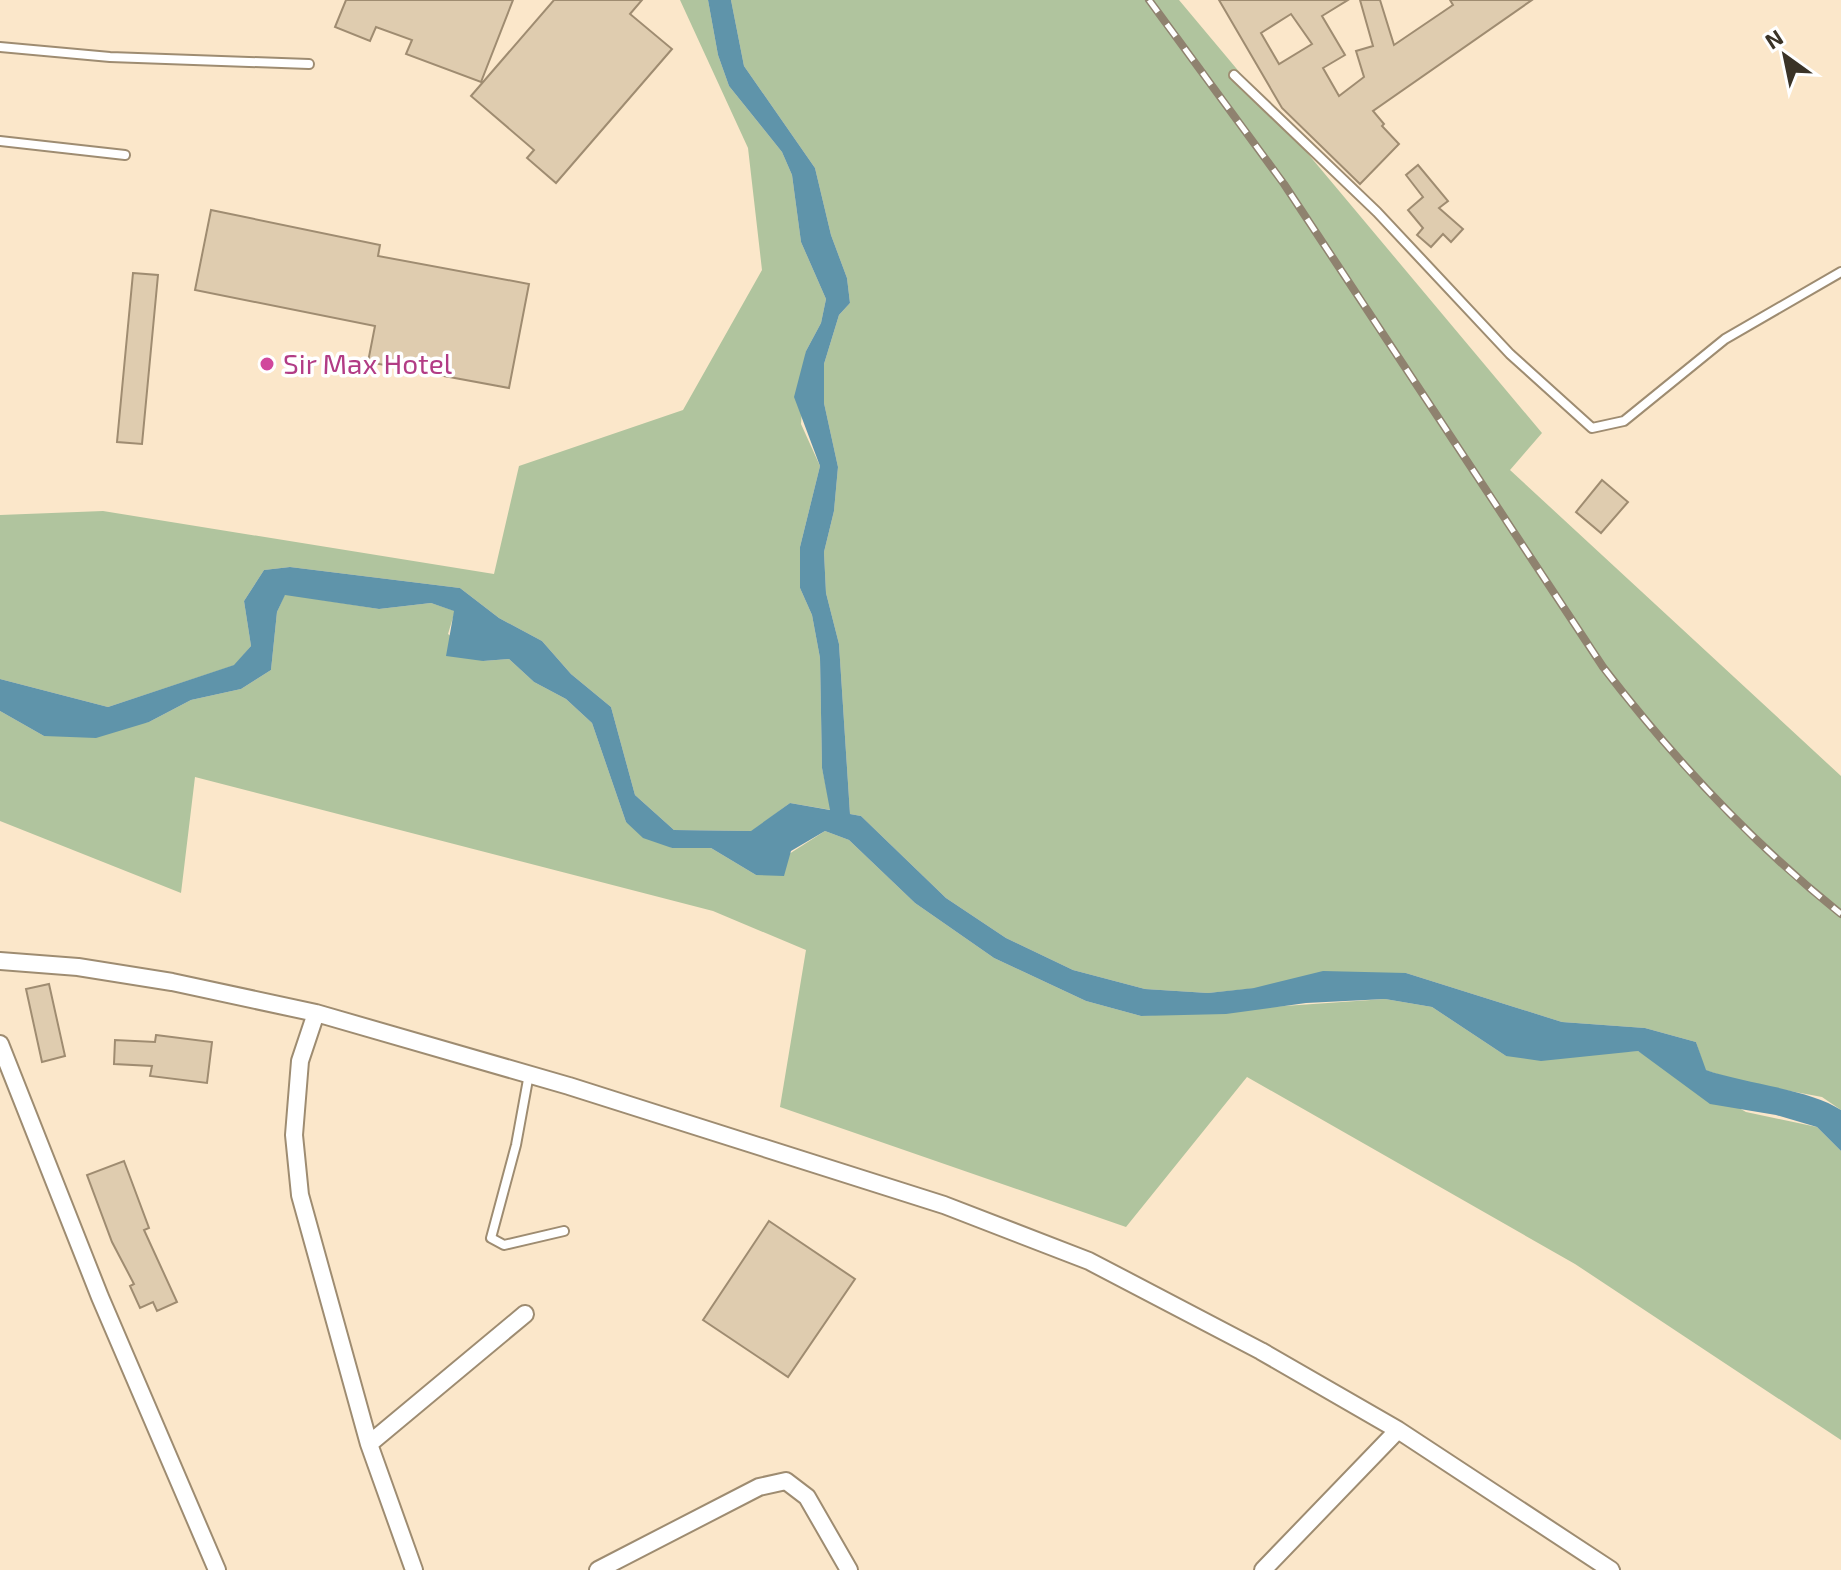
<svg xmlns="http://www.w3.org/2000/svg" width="1841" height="1570" font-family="'Exo 2',sans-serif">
<rect width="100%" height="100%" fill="#fbe7ca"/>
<path fill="#b0c49e" d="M 680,0 L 708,0 L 718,55 L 729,86 L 782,152 L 792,175 L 801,242 L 826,299 L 821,323 L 806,351 L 801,424 L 820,466 L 800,547 L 800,588 L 812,615 L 820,658 L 822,768 L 831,810 L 790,803 L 752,831 L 674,830 L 635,795 L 611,707 L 571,674 L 542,641 L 499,618 L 460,588 L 290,567 L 264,570 L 244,601 L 251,646 L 235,665 L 108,707 L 0,679 L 0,515 L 103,511 L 494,574 L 519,466 L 683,410 L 762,270 L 748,148 Z
M 731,0 L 1179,0 L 1542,433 L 1510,470 L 1841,776 L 1841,1110 L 1822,1097 L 1742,1082 L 1705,1070 L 1696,1042 L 1645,1028 L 1562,1022 L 1406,973 L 1208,993 L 1145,989 L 1073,970 L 1006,938 L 946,898 L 861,816 L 850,814 L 839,644 L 826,593 L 824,552 L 834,511 L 838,467 L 824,403 L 824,364 L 839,315 L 850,303 L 847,278 L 831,235 L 815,168 L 744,66 Z
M 285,594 L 379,609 L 431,603 L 455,611 L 448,634 L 483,661 L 509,659 L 534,682 L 566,699 L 592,723 L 626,822 L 672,848 L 711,848 L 756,875 L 825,831 L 849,840 L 915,903 L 994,958 L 1086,1001 L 1141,1016 L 1385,999 L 1432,1007 L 1506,1056 L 1638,1051 L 1746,1112 L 1817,1127 L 1841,1151 L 1841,1440 L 1575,1264 L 1247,1077 L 1126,1227 L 780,1107 L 806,950 L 713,911 L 195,777 L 181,893 L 0,821 L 0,711 L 44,736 L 149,722 L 191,700 L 241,689 L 271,670 L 277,612 Z"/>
<path fill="#5f94aa" d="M 708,0 L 731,0 L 744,66 L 815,168 L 831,235 L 847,278 L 850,303 L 839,315 L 824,364 L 824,403 L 838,467 L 834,511 L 824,552 L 826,593 L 839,644 L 850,814 L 861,816 L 946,898 L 1006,938 L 1073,970 L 1145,989 L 1208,993 L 1254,988 L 1323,971 L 1406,973 L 1562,1022 L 1645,1028 L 1696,1042 L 1706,1070 C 1746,1084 1810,1089 1841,1110 L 1841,1151 L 1817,1127 L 1776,1115 L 1710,1104 L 1638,1051 L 1541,1061 L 1506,1056 L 1432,1007 L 1385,999 L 1306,1003 L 1226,1014 L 1141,1016 L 1086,1001 L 994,958 L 915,903 L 849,840 L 825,831 L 791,851 L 784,876 L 756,875 L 711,848 L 672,848 L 643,838 L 626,822 L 592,723 L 566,699 L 534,682 L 509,659 L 483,661 L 446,656 L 454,611 L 431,603 L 379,609 L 285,595 L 277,612 L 271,670 L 241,689 L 191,700 L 149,722 L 96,738 L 44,736 L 0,711 L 0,679 L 108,707 L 234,665 L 251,646 L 244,601 L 264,570 L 290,567 L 460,588 L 499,618 L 542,641 L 571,674 L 611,707 L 635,795 L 674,830 L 751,831 L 790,803 L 830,810 L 822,768 L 820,658 L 812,615 L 800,588 L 800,547 L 820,466 L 794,397 L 806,351 L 821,323 L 826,299 L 801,242 L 792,175 L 782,152 L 729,86 L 718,55 Z"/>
<path fill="#dfccaf" stroke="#9f8c71" stroke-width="2" fill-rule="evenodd" d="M 346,0 L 513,0 L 481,82 L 406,54 L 412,40 L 376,27 L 370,41 L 335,27 Z
M 554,0 L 642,0 L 630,14 L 672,49 L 556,183 L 527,158 L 534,150 L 471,96 Z
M 1219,0 L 1348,0 L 1322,16 L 1345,55 L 1323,68 L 1339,96 L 1364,77 L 1356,51 L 1373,46 L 1360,0 L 1380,0 L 1394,45 L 1453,5 L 1450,0 L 1532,0 L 1373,111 L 1384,124 L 1382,126 L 1399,144 L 1360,184 L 1282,108 ZM 1291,14 L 1312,44 L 1279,64 L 1261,33 Z
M 1418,165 L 1448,201 L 1439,208 L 1463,229 L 1451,242 L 1443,234 L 1431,247 L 1417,235 L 1423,228 L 1408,210 L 1423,197 L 1406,175 Z
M 211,210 L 380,245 L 378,256 L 529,284 L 509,388 L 368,362 L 375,326 L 195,290 Z
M 133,273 L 158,275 L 142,444 L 117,442 Z
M 1602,480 L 1628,502 L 1601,533 L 1576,512 Z
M 49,984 L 65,1056 L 42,1062 L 26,989 Z
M 156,1035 L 212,1042 L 207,1083 L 150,1076 L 152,1066 L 114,1064 L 115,1040 L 155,1042 Z
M 124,1161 L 149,1228 L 144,1230 L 177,1302 L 157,1311 L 153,1302 L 140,1308 L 130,1286 L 134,1284 L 112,1242 L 87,1175 Z
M 769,1221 L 855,1279 L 788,1377 L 703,1320 Z"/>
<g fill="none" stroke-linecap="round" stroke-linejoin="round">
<defs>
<path id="lane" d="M 0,47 L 110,57 L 309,64
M 1234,75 L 1377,212 L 1510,354 L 1592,428 L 1624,421 L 1725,339 L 1841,272
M 0,141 L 125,155
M 529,1074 L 516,1145 L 491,1238 L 504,1245 L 564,1231"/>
<path id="street" d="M 0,961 L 78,967 L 172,982 L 316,1013 L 569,1086 L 944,1205 L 1089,1261 L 1261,1351 L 1398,1430 L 1611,1570
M 316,1013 L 300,1061 L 294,1135 L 300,1195 L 369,1444 L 414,1570
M 0,1044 L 100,1297 L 217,1570
M 369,1444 L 525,1314
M 598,1570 L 759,1487 L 786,1481 L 807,1497 L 849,1570
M 1263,1570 L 1398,1430"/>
</defs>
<use href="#lane" stroke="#9e8c71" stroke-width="12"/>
<use href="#street" stroke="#9e8c71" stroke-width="20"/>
<use href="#lane" stroke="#fff" stroke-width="8"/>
<use href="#street" stroke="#fff" stroke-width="16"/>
<defs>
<path id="rail" d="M 1149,0 L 1284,184 L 1603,667 C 1673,758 1751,842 1841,914"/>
</defs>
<use href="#rail" stroke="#8f826f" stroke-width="8"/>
<use href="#rail" stroke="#fff" stroke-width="5" stroke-dasharray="15" stroke-linecap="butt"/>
</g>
<circle fill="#d1479c" stroke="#fff" stroke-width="3" cx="267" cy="364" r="8"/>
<g text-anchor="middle" stroke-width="7" stroke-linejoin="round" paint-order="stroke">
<g font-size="28" fill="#b23c85" stroke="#fff" text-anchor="start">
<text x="283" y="374">Sir Max Hotel</text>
</g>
</g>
<g transform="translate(1785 56) rotate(327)" stroke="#ffffff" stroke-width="6" paint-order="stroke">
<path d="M0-6L14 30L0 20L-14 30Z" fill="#3a3327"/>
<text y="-12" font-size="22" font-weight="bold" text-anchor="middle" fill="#3a3327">N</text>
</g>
</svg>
